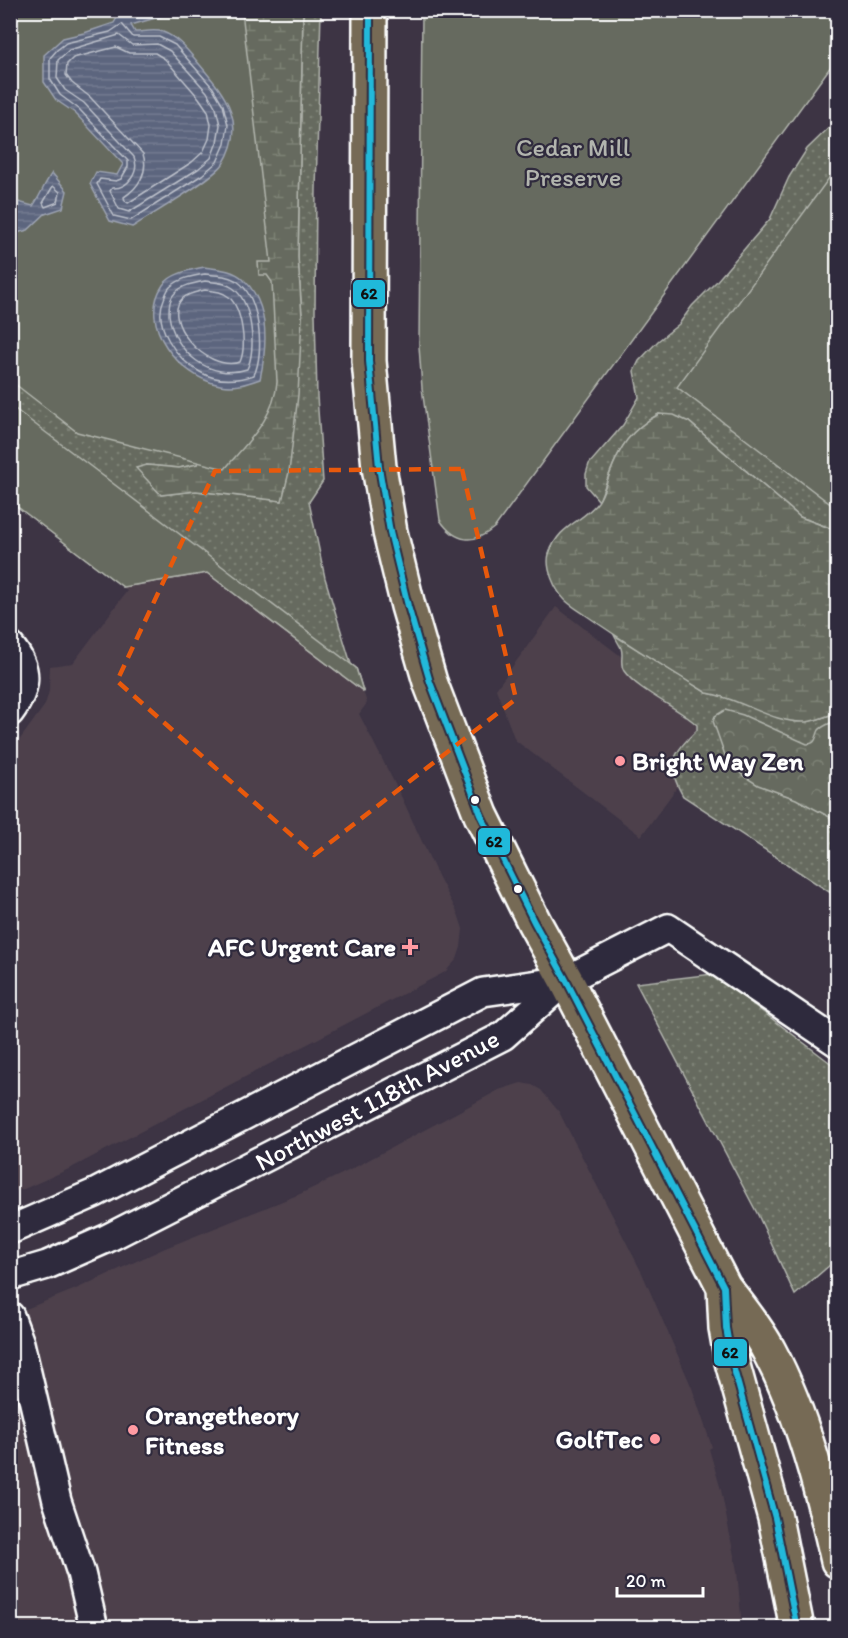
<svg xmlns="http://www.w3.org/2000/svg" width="848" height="1638" font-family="Itim,sans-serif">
<defs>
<pattern id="grass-dots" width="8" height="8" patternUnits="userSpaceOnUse" patternTransform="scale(1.5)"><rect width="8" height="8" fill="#666b5e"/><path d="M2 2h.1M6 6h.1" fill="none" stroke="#7d8176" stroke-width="1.8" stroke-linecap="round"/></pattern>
<pattern id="forest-crowns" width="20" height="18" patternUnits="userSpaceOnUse" patternTransform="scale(1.5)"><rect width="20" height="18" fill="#666b5e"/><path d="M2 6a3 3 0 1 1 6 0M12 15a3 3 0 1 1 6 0" fill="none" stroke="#7d8176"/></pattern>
<pattern id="wetland-marsh" width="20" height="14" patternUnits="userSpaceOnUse" patternTransform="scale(1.5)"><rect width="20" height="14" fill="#666b5e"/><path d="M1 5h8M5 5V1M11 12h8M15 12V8" fill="none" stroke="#7d8176"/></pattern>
<pattern id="water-rules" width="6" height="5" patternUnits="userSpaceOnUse" patternTransform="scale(1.5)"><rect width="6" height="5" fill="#5b657e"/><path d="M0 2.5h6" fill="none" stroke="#747c91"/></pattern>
</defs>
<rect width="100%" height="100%" fill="#3d3444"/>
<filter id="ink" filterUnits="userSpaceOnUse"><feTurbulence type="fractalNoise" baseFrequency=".0167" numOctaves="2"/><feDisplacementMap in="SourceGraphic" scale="12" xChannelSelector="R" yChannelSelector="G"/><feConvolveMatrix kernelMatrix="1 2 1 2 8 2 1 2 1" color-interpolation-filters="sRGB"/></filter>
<g filter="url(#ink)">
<path fill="#4d414c" d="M 207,573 L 363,691 L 367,703 L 359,714 L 401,796 L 435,870 L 458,914 L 463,929 L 461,947 L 457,959 L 445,972 L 71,1168 L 24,1189 L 15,1191 L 11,1189 L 10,753 L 45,705 L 49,691 L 50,666 L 73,663 L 127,591 L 123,587 Z
M 556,607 L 622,657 L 621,665 L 630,678 L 697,725 L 697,730 L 681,745 L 675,755 L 673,771 L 678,786 L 641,836 L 515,740 L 496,689 Z
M 521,1083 L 532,1085 L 541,1090 L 559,1112 L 642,1273 L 692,1388 L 712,1447 L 709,1449 L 721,1490 L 737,1571 L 742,1627 L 11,1628 L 11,1315 L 76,1289 L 163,1249 L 300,1194 L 348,1171 L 499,1090 Z"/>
<path fill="url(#grass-dots)" stroke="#b2b5ae" stroke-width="1.5" d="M 303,11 L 321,11 L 316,189 L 315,313 L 317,396 L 323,481 L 309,502 L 325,578 L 351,664 L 356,668 L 363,691 L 207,573 L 123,587 L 11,502 L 10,357 L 196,442 L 198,464 L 179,468 L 147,465 L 161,495 L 196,491 L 282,501 L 302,317 L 298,257 Z
M 837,120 L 837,526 L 830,528 L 800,517 L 689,422 L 659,414 C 620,435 614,463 599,501 L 586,486 L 586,474 L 589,464 L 623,425 L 639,397 L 634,371 L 639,361 L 658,341 L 679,324 L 692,306 L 716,282 L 770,219 L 789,177 L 807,149 Z
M 614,635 L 707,693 C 741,698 771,718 806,721 C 815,722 828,715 837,713 L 837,897 L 683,796 C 665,765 673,753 697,730 L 697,725 C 679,708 638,691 624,671 C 619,663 624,656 621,648 C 619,644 616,639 614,635 Z
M 713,974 L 837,1068 L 837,1259 L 795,1295 L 758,1215 L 636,983 Z"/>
<path fill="url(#forest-crowns)" stroke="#b2b5ae" stroke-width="1.5" d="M 725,710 L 743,715 L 807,744 C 817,744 815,738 819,730 C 822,726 833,722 837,720 L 837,821 L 796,799 L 758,785 L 742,775 L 726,758 L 713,721 L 715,716 Z"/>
<path fill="url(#wetland-marsh)" stroke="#b2b5ae" stroke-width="1.5" d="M 11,11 L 303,11 L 298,257 L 302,317 L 298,395 L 289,472 L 282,501 L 196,491 L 161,495 L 136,468 L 147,465 L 179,468 L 198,464 L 196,442 Z
M 659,414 L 674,415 L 689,422 L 800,517 L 829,528 L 837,526 L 837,713 C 827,715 816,721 806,722 C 773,724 740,698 707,693 C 666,668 626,643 587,616 C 580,611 571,606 565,600 C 555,590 545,568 549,554 C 559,524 582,523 598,502 C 603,495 606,484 609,476 C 620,446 630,430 659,414 Z"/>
<path fill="#666b5e" stroke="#b2b5ae" stroke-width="1.5" d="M 10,11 L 242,11 L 271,262 L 258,262 L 259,275 L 267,275 L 272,282 L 277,382 C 274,419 248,441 225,469 L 77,432 L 11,381 Z
M 422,11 L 837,11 L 837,58 L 495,527 C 474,545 456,543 440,520 L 422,388 L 419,346 Z
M 837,167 L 837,509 L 677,387 Z
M 11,406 L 356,668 L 363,691 L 207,573 L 123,587 L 11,502 Z"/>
<path fill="url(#water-rules)" stroke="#9da3b2" stroke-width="1.5" d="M 115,11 L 180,11 L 131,25 L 135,32 C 143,32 155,29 163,32 C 179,38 189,52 200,65 C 226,96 248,123 223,164 C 213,179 151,215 132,227 L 110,221 L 90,184 L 96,172 L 117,175 L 123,164 L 75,113 L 56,100 L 44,82 L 44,55 L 63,38 L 84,33 L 114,23 L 118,16 Z
M 52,173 L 67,191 L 63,208 L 45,214 L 28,230 L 16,233 L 18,202 L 33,206 C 41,195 44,184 52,173 Z
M 204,267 C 217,269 233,269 243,279 C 270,304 267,347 260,379 C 246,384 234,388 220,385 C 180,377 136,325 163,285 C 171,273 191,270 204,267 Z"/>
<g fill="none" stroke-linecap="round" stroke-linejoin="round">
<path stroke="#bdc1cb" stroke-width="1.5" d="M 122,24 L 133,37 L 159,37 L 175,45 L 213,88 L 223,105 L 228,125 L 225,144 L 217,162 L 202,175 L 131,220 L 114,216 L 97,184 L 100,179 L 116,181 L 121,179 L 128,167 L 128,161 L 79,109 L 60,95 L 50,79 L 50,58 L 57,50 L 66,43 L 110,32 Z
M 119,35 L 132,45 L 157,44 L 170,51 L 207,92 L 216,108 L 220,125 L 217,142 L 211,158 L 198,169 L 129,212 L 119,209 L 110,191 L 112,188 C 128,189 140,172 134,157 L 84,103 L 65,90 L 57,78 L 58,60 L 69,50 Z
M 116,47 L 129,53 L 155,53 L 165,59 L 199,98 L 208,111 L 211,125 L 209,139 L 203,152 L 192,162 L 128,203 L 125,201 L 124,197 C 138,188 149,172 143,154 L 90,97 L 72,83 L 66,75 L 67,64 L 73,58 Z
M 53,186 L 60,192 L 58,202 L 45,207 L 43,203 Z
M 205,274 C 216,275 227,275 237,281 C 260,297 265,352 254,375 C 236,381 217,382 200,372 C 177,360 152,325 164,299 C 166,294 167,290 170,287 C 180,278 192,276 205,274 Z
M 205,281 C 214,282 225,282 233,288 C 252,302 257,349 247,369 C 211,381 174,353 169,315 C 169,308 169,299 175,293 C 182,285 195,283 205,281 Z
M 205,290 C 213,291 222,291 229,297 C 242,309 247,346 240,362 C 205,373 160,318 183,298 C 189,293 198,292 205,290 Z"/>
<defs>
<path id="minor" d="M 10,646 C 30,669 27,689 10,712
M 10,1230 L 95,1193 L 483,992 L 566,980
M 10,1276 L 47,1265 L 106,1239 L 503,1036 L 566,980 L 668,928 L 838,1043
M 10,1316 L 20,1343 L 57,1501 L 81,1573 L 94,1628"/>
<path id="major" d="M 370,10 L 369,361 L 379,467 L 390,532 L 408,606 L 430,682 L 481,815 L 534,922 L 566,980 L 724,1287 C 740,1308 757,1328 769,1351 C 803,1415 822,1491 838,1561
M 724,1287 L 726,1328 L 732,1362 L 775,1518 L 797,1628"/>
</defs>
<use href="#minor" stroke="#fff" stroke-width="32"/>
<use href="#major" stroke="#fff" stroke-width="38"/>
<use href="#minor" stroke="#2f2a3d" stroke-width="27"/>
<use href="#major" stroke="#766a55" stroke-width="33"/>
<defs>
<path id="bus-1" d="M 370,10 L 369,361 L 379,467 L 390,532 L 408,606 L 430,682 L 481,815 L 534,922 L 566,980 L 724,1287 L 726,1328 L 732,1362 L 775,1518 L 797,1628"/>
</defs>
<use href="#bus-1" stroke="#2f2a3d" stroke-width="10"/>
<use href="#bus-1" stroke="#20b9da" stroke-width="6"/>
</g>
</g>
<path fill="none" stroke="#e8590c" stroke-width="4.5" stroke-dasharray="12 8" stroke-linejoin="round" d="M 462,469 L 516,699 L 314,855 L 117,681 L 215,471 Z"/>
<g fill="#ff9aa2" stroke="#2f2a3d" stroke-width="2">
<circle cx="620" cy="761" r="6"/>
<path d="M407 938h6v6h6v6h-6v6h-6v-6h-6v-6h6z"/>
<circle cx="133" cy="1430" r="6"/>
<circle cx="655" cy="1439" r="6"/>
</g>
<g fill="#fff" stroke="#2f2a3d" stroke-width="2">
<circle cx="475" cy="800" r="5"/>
<circle cx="518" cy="889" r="5"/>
</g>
<g text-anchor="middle" stroke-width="4.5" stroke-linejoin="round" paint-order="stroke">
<g font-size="26" fill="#b2b5ae" stroke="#2f2a3d">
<text x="573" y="156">Cedar Mill<tspan x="573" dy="30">Preserve</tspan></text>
</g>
<g font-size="26" font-weight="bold" fill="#fff" stroke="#2f2a3d" text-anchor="start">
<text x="632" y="770">Bright Way Zen</text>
<text x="396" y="956" text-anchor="end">AFC Urgent Care</text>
<text x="145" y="1424">Orangetheory<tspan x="145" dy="30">Fitness</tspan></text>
<text x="643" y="1448" text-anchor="end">GolfTec</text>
</g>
<g font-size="26" fill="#fff" stroke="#2f2a3d">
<text transform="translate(377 1100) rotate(-28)" y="9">Northwest 118th Avenue</text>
</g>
</g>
<g stroke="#2f2a3d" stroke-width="2">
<rect x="352" y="279" width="34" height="29" rx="6" fill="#20b9da"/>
<rect x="477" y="827" width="34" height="29" rx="6" fill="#20b9da"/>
<rect x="713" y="1338" width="35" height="29" rx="6" fill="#20b9da"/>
</g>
<g font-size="16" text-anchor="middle" font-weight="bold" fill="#111">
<text x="369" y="299">62</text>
<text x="494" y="847">62</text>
<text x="730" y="1358">62</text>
</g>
<rect width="848" height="1638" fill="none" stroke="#2f2a3d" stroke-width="36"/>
<rect x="18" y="18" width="812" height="1602" fill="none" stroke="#fff" stroke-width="2" filter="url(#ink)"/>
<path d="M617 1587v9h86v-9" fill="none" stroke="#ffffff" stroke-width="3"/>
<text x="626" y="1587" font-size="18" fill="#ffffff" stroke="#2f2a3d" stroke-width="4.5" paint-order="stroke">20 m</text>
</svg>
